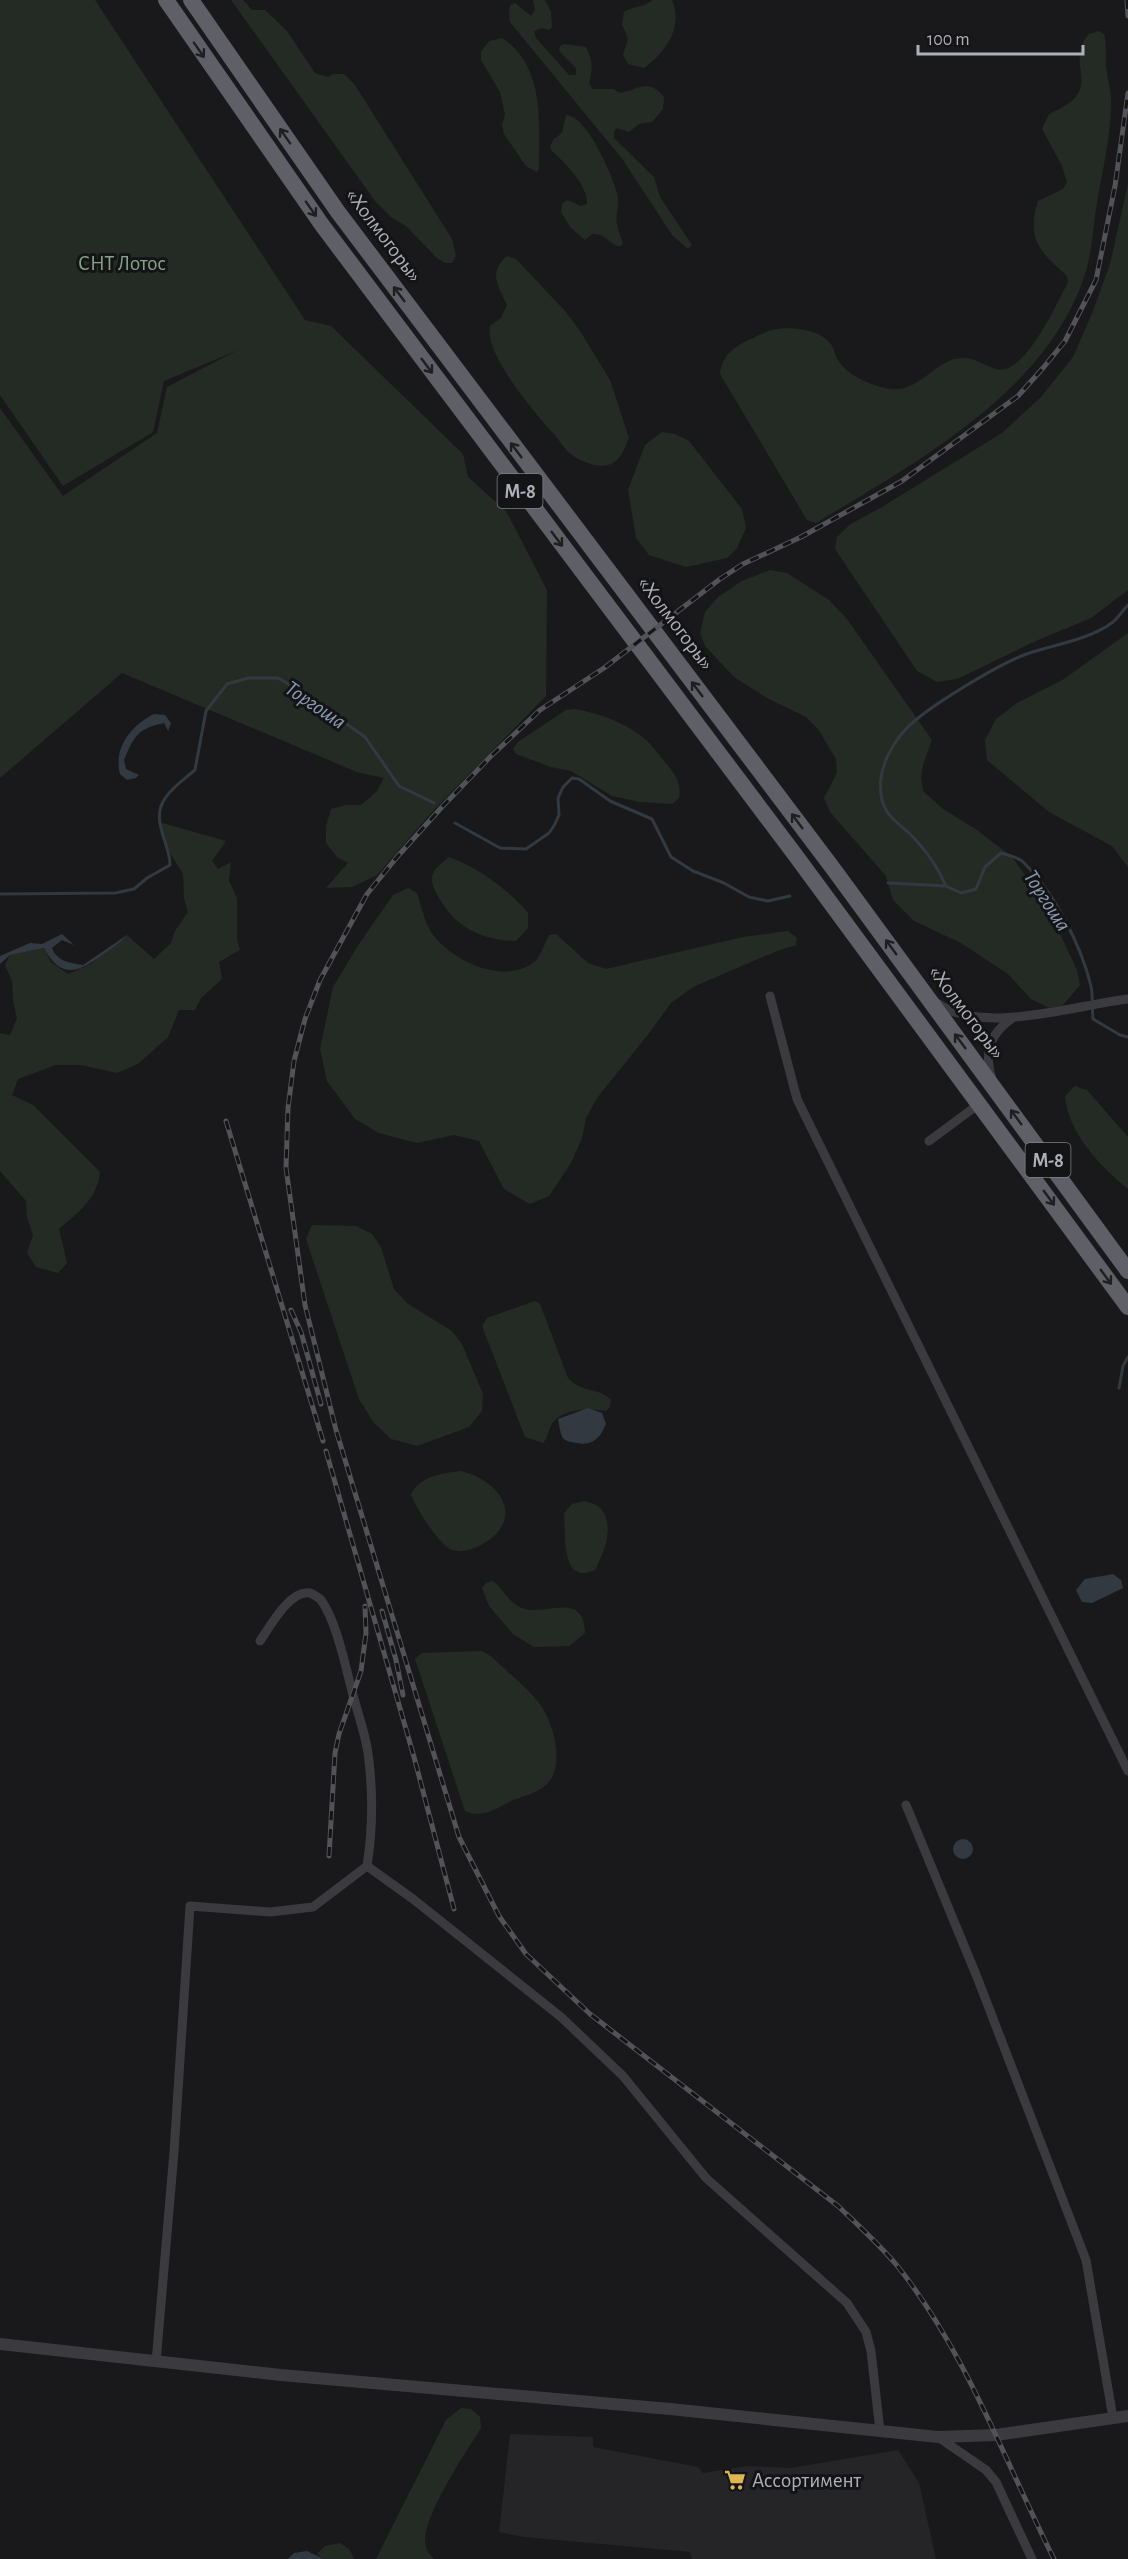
<svg xmlns="http://www.w3.org/2000/svg" width="1128" height="2559" font-family="'Alegreya Sans',sans-serif">
<rect width="100%" height="100%" fill="#19191b"/>
<path fill="#252528" d="M 510,2434 L 593,2437 L 593,2447 L 698,2467 L 703,2473 L 748,2466 L 791,2468 L 898,2450 L 919,2483 L 936,2559 L 692,2559 L 690,2552 L 524,2537 L 499,2532 Z"/>
<path fill="#242b25" d="M 0,0 L 95,0 L 305,320 L 331,326 L 463,454 L 468,477 L 506,511 L 547,590 L 546,696 L 431,813 L 377,875 L 352,887 L 326,888 L 348,863 L 337,857 L 326,843 L 326,826 L 331,809 L 346,805 L 361,805 L 377,791 L 384,778 L 357,772 L 122,673 L 0,778 L 0,408 L 63,496 L 157,433 L 167,387 L 238,350 L 164,381 L 153,432 L 63,486 L 0,395 Z
M 231,0 L 243,0 L 252,10 L 265,10 L 287,31 L 315,73 L 328,77 L 333,74 L 344,74 L 355,85 L 452,239 L 456,256 L 452,263 L 445,263 L 437,258 L 406,226 L 391,217 L 375,201 Z
M 533,0 L 545,0 L 551,12 L 552,27 L 549,30 L 542,28 L 534,31 L 536,38 L 569,75 L 576,75 L 576,68 L 559,51 L 560,46 L 564,44 L 586,47 C 594,65 592,67 589,84 L 593,89 L 613,89 L 620,93 C 639,89 649,78 664,97 L 663,109 L 652,122 L 639,124 L 629,132 L 617,128 L 614,131 L 614,138 L 654,177 L 660,197 L 692,245 L 688,249 L 672,235 L 623,160 L 510,22 L 509,14 L 510,5 L 515,3 L 531,16 L 535,10 Z
M 652,0 L 672,0 C 684,27 665,53 644,68 L 628,64 L 623,55 L 628,39 L 622,24 L 624,12 C 635,5 642,9 652,0 Z
M 1098,31 L 1104,34 C 1107,44 1105,55 1106,65 C 1107,77 1111,89 1111,101 C 1111,133 1104,164 1098,196 C 1093,224 1093,253 1083,280 C 1043,394 914,464 816,523 L 807,520 L 720,374 C 722,356 734,346 751,339 C 757,336 765,332 772,330 C 787,326 816,328 828,341 C 833,345 834,351 836,357 C 845,374 867,384 885,388 C 913,395 927,371 949,361 C 969,353 978,363 996,369 C 1024,378 1058,301 1068,282 L 1067,276 C 1040,252 1026,239 1038,201 L 1063,189 L 1067,182 L 1061,164 L 1042,129 L 1049,114 C 1110,89 1061,65 1089,34 Z
M 502,38 C 545,66 539,122 539,168 L 537,172 L 526,166 L 504,134 L 502,125 L 505,114 L 500,92 L 481,60 L 481,52 L 489,41 Z
M 566,115 C 587,116 612,174 617,193 C 620,204 615,215 617,225 C 618,231 621,237 623,243 L 621,246 L 617,246 C 607,241 604,233 592,234 L 585,240 L 570,227 L 561,212 L 562,204 L 567,200 L 581,206 L 587,204 C 588,185 565,163 552,151 L 550,146 L 554,139 L 562,133 Z
M 1128,184 L 1128,590 L 1091,618 L 1038,640 L 957,679 L 937,682 L 917,671 L 835,549 L 837,537 L 849,525 L 882,507 L 1002,433 L 1041,397 L 1073,357 L 1093,311 L 1110,264 Z
M 507,256 L 516,259 L 565,311 L 580,331 L 610,380 L 629,438 C 625,447 621,460 611,464 C 598,469 583,462 572,455 C 564,449 558,438 551,431 C 533,410 484,354 490,326 L 501,318 L 507,305 C 498,286 488,272 507,256 Z
M 662,432 L 675,434 L 689,441 L 742,509 L 746,528 L 737,548 L 727,558 L 686,567 L 649,555 L 636,538 L 628,490 L 645,445 Z
M 770,570 L 787,573 L 829,600 L 847,619 L 932,740 L 923,765 L 921,777 L 923,791 L 943,809 L 977,830 L 1012,857 L 1033,886 L 1036,897 L 1061,936 L 1077,970 L 1080,985 L 1062,1006 L 1050,1008 L 1031,999 L 1008,974 L 961,943 L 914,921 L 893,900 L 886,876 L 830,812 L 824,798 L 837,773 L 836,759 L 818,729 L 806,717 L 767,698 L 734,677 L 705,646 L 700,633 L 705,612 L 718,597 L 742,581 Z
M 1128,633 L 1128,867 L 1112,846 L 1049,812 L 987,760 L 985,740 L 996,719 L 1017,703 L 1064,679 Z
M 575,709 C 599,713 626,723 645,739 C 652,745 658,754 664,761 C 674,773 682,782 679,798 L 672,804 L 640,802 L 612,796 L 571,771 L 551,767 L 516,754 L 513,749 L 518,742 L 566,710 Z
M 159,822 L 226,841 L 212,861 L 218,869 L 231,862 L 229,881 L 237,898 L 237,940 L 240,950 L 219,962 L 222,979 L 201,998 L 195,1010 L 179,1010 L 168,1037 L 138,1064 L 117,1073 L 81,1065 L 56,1065 L 18,1079 L 12,1095 L 33,1105 L 100,1172 C 97,1199 79,1212 59,1229 L 67,1263 L 58,1273 L 36,1267 L 27,1253 L 33,1235 L 27,1217 L 26,1201 L 0,1171 L 0,1033 L 10,1035 L 17,1018 L 13,1001 L 12,981 L 5,965 L 10,955 L 44,948 L 51,962 L 68,974 L 91,964 L 127,935 L 154,959 L 171,943 L 175,931 L 188,912 L 184,899 L 183,874 L 170,853 Z
M 449,857 C 481,869 506,888 528,913 L 528,928 L 516,941 C 482,940 456,928 439,898 C 427,877 430,872 449,857 Z
M 408,888 L 417,893 C 421,905 424,920 431,932 C 450,960 502,985 533,963 C 540,958 545,943 549,935 L 556,934 L 588,963 L 606,969 L 743,937 L 788,931 L 797,938 L 796,945 L 777,951 L 693,987 L 671,1003 L 650,1032 L 597,1098 L 586,1118 L 582,1138 L 571,1163 L 549,1196 L 530,1204 L 504,1189 L 479,1141 L 454,1135 L 417,1143 L 379,1133 L 355,1119 L 327,1081 L 320,1049 L 333,987 L 359,944 L 393,895 Z
M 1075,1086 L 1087,1090 L 1128,1137 L 1128,1189 C 1100,1166 1068,1133 1065,1096 Z
M 312,1225 L 356,1226 L 372,1234 L 381,1247 L 394,1289 L 408,1304 L 452,1331 L 462,1344 L 483,1394 L 482,1411 L 469,1427 L 417,1446 L 391,1439 L 374,1423 L 359,1399 L 306,1239 Z
M 535,1301 L 540,1304 L 568,1378 C 583,1394 599,1387 611,1400 L 610,1407 L 606,1411 C 590,1408 560,1408 551,1426 C 548,1432 548,1437 543,1443 L 525,1437 L 482,1326 L 487,1318 Z
M 461,1471 C 482,1476 512,1495 504,1521 C 500,1538 468,1556 452,1550 C 439,1545 416,1508 411,1495 C 419,1476 443,1473 461,1471 Z
M 584,1501 C 588,1502 595,1504 598,1506 C 617,1523 604,1553 595,1570 C 560,1586 566,1534 564,1513 L 572,1504 Z
M 493,1581 C 504,1590 510,1605 525,1609 C 547,1615 584,1591 585,1633 L 569,1646 L 534,1647 L 513,1634 L 489,1606 L 482,1588 L 487,1582 Z
M 482,1651 L 492,1657 C 505,1670 535,1694 543,1709 C 555,1728 565,1769 545,1786 C 536,1793 521,1797 511,1801 C 496,1809 482,1819 465,1811 L 415,1659 L 422,1653 Z
M 461,2408 L 471,2409 L 480,2417 L 481,2428 C 467,2451 418,2522 426,2547 C 427,2551 431,2556 434,2559 L 376,2559 L 446,2420 Z
M 340,2543 L 350,2550 L 354,2559 L 324,2559 L 317,2554 L 325,2546 Z"/>
<path fill="#323940" d="M 154,714 L 165,715 L 171,723 L 168,731 L 164,723 C 137,729 135,735 124,760 L 126,769 L 139,775 L 136,778 L 127,780 L 120,774 C 113,747 132,725 154,714 Z
M 62,934 L 74,945 L 62,940 L 52,948 C 57,961 69,963 83,965 L 127,935 C 121,942 113,948 105,953 C 79,973 61,980 44,948 L 10,955 L 0,964 L 0,956 L 30,943 L 42,944 Z
M 588,1408 L 602,1413 L 606,1424 C 600,1438 593,1446 577,1443 C 572,1442 566,1442 563,1438 C 560,1433 559,1424 558,1419 Z
M 1113,1574 L 1121,1580 L 1123,1588 L 1092,1603 L 1082,1602 L 1076,1590 L 1085,1579 Z
M953 1849a10 10 0 1 1 20 0a10 10 0 1 1-20 0Z
M 307,2551 L 324,2559 L 288,2559 L 294,2553 Z"/>
<g fill="none" stroke-linecap="round" stroke-linejoin="round">
<path stroke="#323940" stroke-width="3" d="M 455,823 L 500,848 L 526,849 L 549,833 L 555,824 L 559,815 L 558,798 L 563,787 L 572,778 L 579,779 L 610,801 L 652,819 L 671,857 L 693,871 L 724,883 L 749,897 L 768,901 L 790,896
M 888,883 L 946,886 L 961,893 L 976,889 L 985,867 L 1001,853 C 1007,855 1017,857 1022,861 C 1053,890 1081,945 1091,986 C 1093,996 1092,1008 1093,1019 L 1120,1035 L 1128,1037
M 946,886 C 938,867 928,853 914,838 C 902,825 887,819 882,800 C 876,775 888,749 905,730 C 925,708 996,666 1024,655 C 1051,645 1090,640 1113,622 C 1119,617 1123,610 1128,605
M 0,894 L 115,893 L 134,889 L 147,878 L 170,865 C 170,850 162,838 160,823 C 155,798 179,784 195,770 L 206,711 L 227,684 L 248,678 L 278,678 L 299,690 L 365,737 L 399,786 L 434,803
M 1119,1388 L 1123,1366 L 1128,1357"/>
<path stroke="#3b3b3f" stroke-width="9" d="M 770,996 L 797,1099 L 1128,1771
M 937,1003 C 982,1036 1076,1005 1128,999
M 992,1079 C 983,1051 991,1032 1014,1017
M 929,1141 L 979,1104
M 906,1805 L 977,1977 L 1086,2260 L 1113,2418
M 367,1866 L 413,1899 L 561,2017 L 623,2076 L 706,2178 L 847,2303 L 866,2332 L 871,2351 L 880,2431
M 156,2362 L 174,2152 L 190,1906 L 270,1912 L 313,1907 L 367,1866 C 373,1828 373,1790 368,1753 C 365,1733 358,1714 353,1695 C 346,1669 337,1622 321,1600 C 319,1598 313,1594 310,1593 C 290,1589 269,1628 260,1641
M 938,2437 L 986,2470 L 996,2482 L 1032,2559"/>
<path stroke="#3b3b3f" stroke-width="12" d="M 0,2344 L 281,2375 L 670,2409 L 938,2437 L 996,2435 L 1128,2416"/>
<path stroke="#5f6067" stroke-width="16" d="M 166,0 L 322,225 L 796,856 L 1128,1307
M 191,0 L 338,212 L 832,867 L 1128,1271"/>
<defs>
<path id="rail" d="M 1127,0 L 1128,16
M 226,1121 L 323,1441
M 291,1310 L 301,1332 L 321,1404
M 326,1451 L 414,1757 L 454,1909
M 382,1611 L 396,1660 L 403,1695
M 329,1856 L 335,1753 L 339,1734 L 361,1671 L 366,1633 L 365,1606
M 1054,2559 C 1005,2462 967,2354 899,2268 C 881,2246 859,2226 838,2206 L 590,2014 L 526,1954 L 499,1916 L 459,1837 L 336,1430 L 305,1305 L 286,1168 L 288,1108 L 294,1061 L 305,1019 L 320,980 L 367,894 L 397,857 L 441,808 L 490,757 L 540,710 L 604,668 L 720,579 L 743,564 L 801,537 L 902,481 L 1018,396 L 1043,368 L 1065,341 L 1096,280 L 1115,186 L 1128,93"/>
</defs>
<use href="#rail" stroke="#525358" stroke-width="5"/>
<use href="#rail" stroke="#141416" stroke-width="3" stroke-dasharray="9" stroke-linecap="butt"/>
</g>
<defs><path id="oneway-shaft" d="M-6 0H5M1.5-3L5.5 0L1.5 3" fill="none" stroke-width="1.6" stroke-linecap="round" stroke-linejoin="round" transform="scale(1.5)"/></defs>
<g stroke="#1f1f22">
<use href="#oneway-shaft" transform="translate(199 50) rotate(55)"/>
<use href="#oneway-shaft" transform="translate(285 136) rotate(-125)"/>
<use href="#oneway-shaft" transform="translate(311 209) rotate(55)"/>
<use href="#oneway-shaft" transform="translate(399 294) rotate(-127)"/>
<use href="#oneway-shaft" transform="translate(427 366) rotate(53)"/>
<use href="#oneway-shaft" transform="translate(516 450) rotate(-127)"/>
<use href="#oneway-shaft" transform="translate(557 539) rotate(53)"/>
<use href="#oneway-shaft" transform="translate(697 689) rotate(-127)"/>
<use href="#oneway-shaft" transform="translate(797 821) rotate(-127)"/>
<use href="#oneway-shaft" transform="translate(891 947) rotate(-126)"/>
<use href="#oneway-shaft" transform="translate(960 1041) rotate(-127)"/>
<use href="#oneway-shaft" transform="translate(1016 1117) rotate(-126)"/>
<use href="#oneway-shaft" transform="translate(1049 1198) rotate(54)"/>
<use href="#oneway-shaft" transform="translate(1106 1277) rotate(54)"/>
</g>
<defs>
<symbol id="supermarket-bare" viewBox="-9 -9 18 18"><path d="M-6-5.5h2.5l.6 2H6L4.5 2H-2.5L-4.4-4H-6ZM-1.5 3.2a1.3 1.3 0 1 0 .1 0ZM3 3.2a1.3 1.3 0 1 0 .1 0Z" fill="#deb54e" stroke="#141416" stroke-width="2.5" paint-order="stroke"/></symbol>
</defs>
<g fill-rule="evenodd">
<use href="#supermarket-bare" x="720" y="2465" width="30" height="30"/>
</g>
<g text-anchor="middle" stroke-width="6" stroke-linejoin="round" paint-order="stroke">
<g fill="#141416" stroke="#7f8188" stroke-width="1.5">
<rect x="497.5" y="474" width="45" height="34" rx="4.5"/>
<rect x="1025.5" y="1143" width="45" height="34" rx="4.5"/>
</g>
<g font-size="20" font-weight="bold" fill="#adb0b9">
<text x="520" y="498">М-8</text>
<text x="1048" y="1167">М-8</text>
</g>
<g font-size="21" fill="#adb0b9" stroke="#141416">
<text transform="translate(384 235) rotate(53)" y="7">«Холмогоры»</text>
<text transform="translate(676 623) rotate(53)" y="7">«Холмогоры»</text>
<text transform="translate(967 1012) rotate(53)" y="7">«Холмогоры»</text>
</g>
<g font-size="21" fill="#86a289" stroke="#141416">
<text x="122" y="270">СНТ Лотос</text>
</g>
<g font-size="21" fill="#adb0b9" stroke="#141416" text-anchor="start">
<text x="752" y="2487">Ассортимент</text>
</g>
<g font-size="22" font-style="italic" fill="#889bb0" stroke="#141416">
<text transform="translate(316 704) rotate(34)" y="8">Торгоша</text>
<text transform="translate(1048 900) rotate(57)" y="8">Торгоша</text>
</g>
</g>
<path d="M918 45v9h165v-9" fill="none" stroke="#adb0b9" stroke-width="3"/>
<text x="927" y="45" font-size="18" fill="#adb0b9" stroke="#141416" stroke-width="4.5" paint-order="stroke">100 m</text>
</svg>
